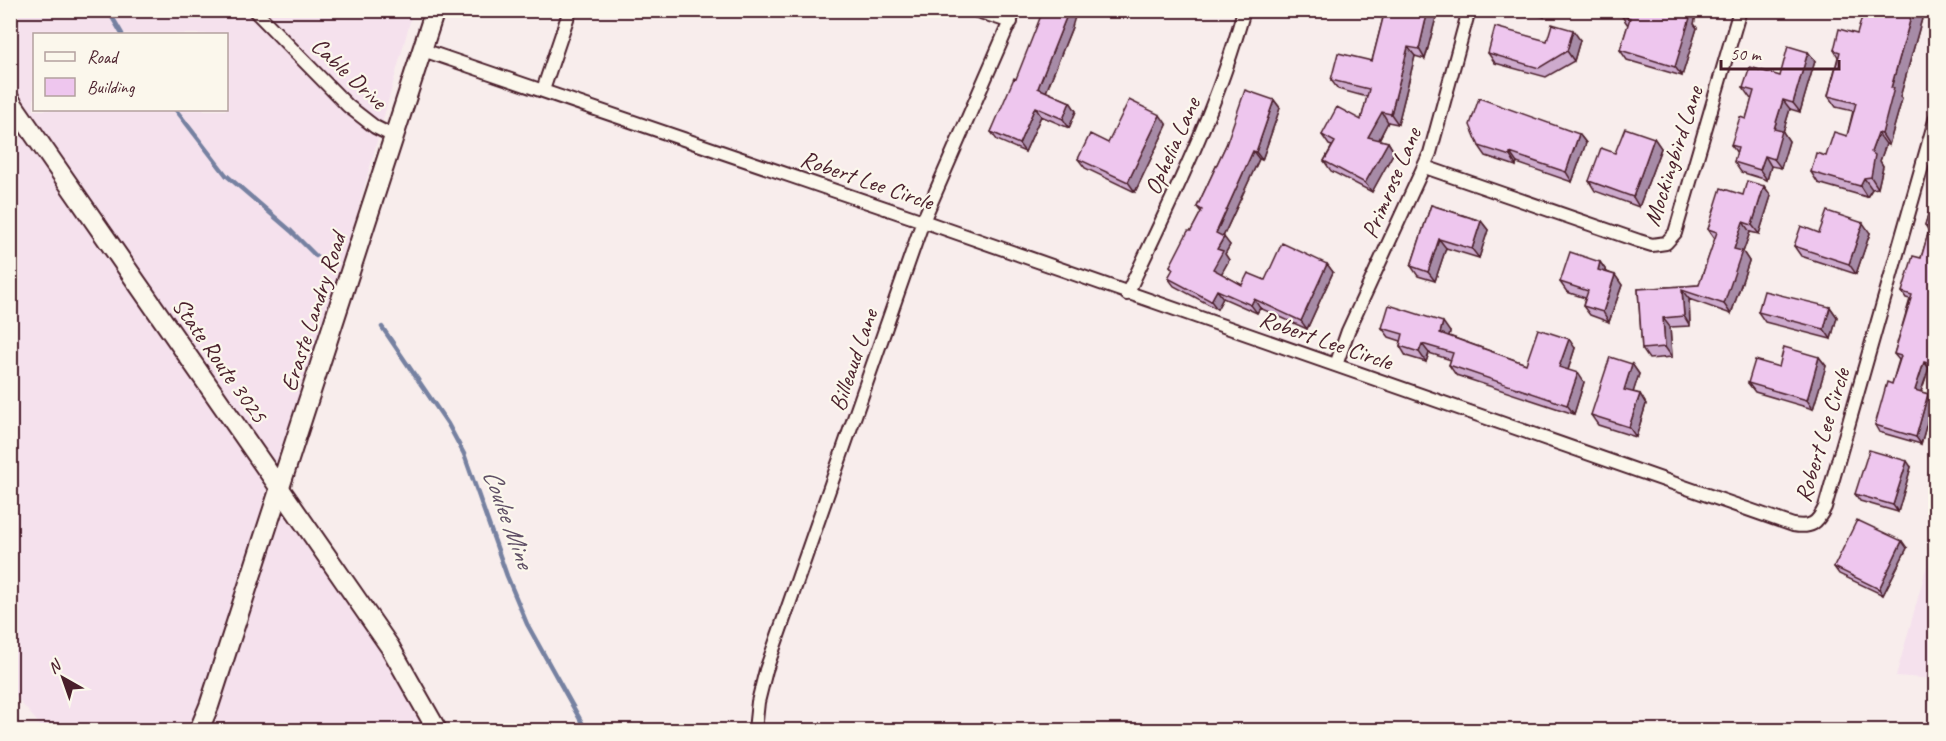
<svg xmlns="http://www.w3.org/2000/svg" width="1946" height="741" font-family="Caveat,sans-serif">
<rect width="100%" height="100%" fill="#f8edec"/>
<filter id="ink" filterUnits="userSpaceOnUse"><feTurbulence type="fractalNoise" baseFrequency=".0167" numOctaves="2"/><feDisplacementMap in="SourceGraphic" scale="12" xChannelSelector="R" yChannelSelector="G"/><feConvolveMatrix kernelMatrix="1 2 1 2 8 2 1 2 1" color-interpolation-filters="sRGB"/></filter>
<g filter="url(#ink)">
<path fill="#f5e1ed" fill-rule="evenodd" d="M 10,11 L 413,11 L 281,489 L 390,647 L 428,730 L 34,730 L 40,725 L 11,691 ZM 34,34 L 226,34 L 226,110 L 34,110 Z
M 1935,537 L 1935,679 L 1896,676 Z"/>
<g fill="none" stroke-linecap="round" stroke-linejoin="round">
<path stroke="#7681a1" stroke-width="4.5" d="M 108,10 L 122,34
M 176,110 L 226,175 L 291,231 L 316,256
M 382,327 L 448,424 L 464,454 L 507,576 L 527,624 L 586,730"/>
<defs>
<path id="street" d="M 254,10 L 348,106 L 375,127 L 395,137
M 974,10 L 1011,22
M 423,50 L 923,221 L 1793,525 C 1811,528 1817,524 1825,507 L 1936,117
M 543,90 L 570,10
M 1425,167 L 1639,241 L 1652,245 L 1666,243 L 1675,233 L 1740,10
M 1127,294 C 1171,201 1217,110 1244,10
M 1336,365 L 1348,331 L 1430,153 L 1469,10
M 755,730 L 758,702 L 766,670 L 923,221 L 1015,10"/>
<path id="secondary" d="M 10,100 L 390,647 L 437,730
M 199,730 L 209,706 L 435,10"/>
</defs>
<use href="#street" stroke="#4a1f2b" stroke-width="16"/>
<use href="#secondary" stroke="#4a1f2b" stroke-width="22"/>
<use href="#street" stroke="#fbf7ec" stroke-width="12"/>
<use href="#secondary" stroke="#fbf7ec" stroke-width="18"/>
</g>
<path fill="#cdaacd" stroke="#4a1f2b" stroke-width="1.5" d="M 1357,10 L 1438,10 L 1425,59 L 1415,56 L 1398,124 L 1388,122 L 1379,140 L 1388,142 L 1394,152 L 1372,192 L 1331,171 L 1324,161 L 1332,146 L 1329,145 L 1322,135 L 1361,120 L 1367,97 L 1338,89 L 1331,80 L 1372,61 L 1383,18 L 1358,12 Z
M 1521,10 L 1546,10 L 1544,17 Z
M 1622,10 L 1697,10 L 1694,24 L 1697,28 L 1682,76 L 1627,60 L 1620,50 L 1628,25 L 1621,15 Z
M 1048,15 L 1072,27 L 1046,92 L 1070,102 L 1076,111 L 1069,128 L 1041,116 L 1025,152 L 997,140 L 991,132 Z
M 1923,15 L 1900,97 L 1902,99 L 1889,145 L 1886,144 L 1880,161 L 1883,166 L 1878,188 L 1872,189 L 1867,197 L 1818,183 L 1811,172 L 1847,136 L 1853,111 L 1836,107 L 1828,96 L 1838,57 L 1834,50 L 1857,34 Z
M 1580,40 L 1574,61 L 1546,77 L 1495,63 L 1488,53 L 1547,41 Z
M 1808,52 L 1815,61 L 1800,112 L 1790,109 L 1783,132 L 1789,141 L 1781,168 L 1771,166 L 1767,180 L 1741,172 L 1734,162 L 1737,153 L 1731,145 L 1746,119 L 1752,99 L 1750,98 L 1743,88 L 1780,76 Z
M 1274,100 L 1280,108 L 1262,160 L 1259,159 L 1223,237 L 1230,245 L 1225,254 L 1229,260 L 1221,274 L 1242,285 L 1265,280 L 1327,264 L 1333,272 L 1307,329 L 1260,308 L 1257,313 L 1223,298 L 1217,309 L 1174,286 L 1168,278 L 1173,270 L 1170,266 L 1191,231 L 1201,212 L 1197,207 L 1226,145 Z
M 1167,125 L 1135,192 L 1085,168 L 1078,159 L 1108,143 Z
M 1579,134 L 1586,143 L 1572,182 L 1517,163 L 1516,166 L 1486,156 L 1479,146 Z
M 1654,138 L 1661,148 L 1639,207 L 1595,191 L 1589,181 L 1615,153 Z
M 1764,186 L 1771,196 L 1759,234 L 1750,232 L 1743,252 L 1749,261 L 1731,314 L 1689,299 L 1690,326 L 1670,327 L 1672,357 L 1649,359 L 1642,349 L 1638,289 L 1699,285 L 1715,239 L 1708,229 L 1743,195 Z
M 1935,192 L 1935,370 L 1929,368 L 1921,392 L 1928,394 L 1933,401 L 1921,444 L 1879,432 L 1875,425 L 1892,384 L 1899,360 L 1894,354 L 1910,299 L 1906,298 L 1902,292 L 1921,258 L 1929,231 L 1925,225 Z
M 1431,205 L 1481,221 L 1488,230 L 1479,258 L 1446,248 L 1435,281 L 1418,276 L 1411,266 Z
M 1870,233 L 1856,274 L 1801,256 L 1794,246 Z
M 1600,262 L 1607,272 L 1615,275 L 1622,285 L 1609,322 L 1590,315 L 1583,306 L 1585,298 L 1567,292 L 1560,282 Z
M 1830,307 L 1837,317 L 1831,339 L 1765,322 L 1758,312 Z
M 1382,328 L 1450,332 L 1449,336 L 1526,364 L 1575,348 L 1568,370 L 1584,382 L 1574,414 L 1456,375 L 1449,365 L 1451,360 L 1429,353 L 1426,362 L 1406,356 L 1400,346 L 1401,341 L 1389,337 Z
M 1819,357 L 1826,366 L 1813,409 L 1755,392 L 1748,383 Z
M 1632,364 L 1639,374 L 1633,392 L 1640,394 L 1646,404 L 1636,437 L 1598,425 L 1591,415 Z
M 1911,467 L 1898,512 L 1860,501 L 1855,494 Z
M 1907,548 L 1883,595 L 1839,574 L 1834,567 Z"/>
<path fill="#a78ba7" stroke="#4a1f2b" stroke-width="1.5" d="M 1069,10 L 1077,10 L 1072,27 L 1044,97 L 1038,88 Z
M 1428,10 L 1438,10 L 1425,59 L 1419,49 Z
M 1539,10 L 1546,10 L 1544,17 Z
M 1688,10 L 1697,10 L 1694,24 L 1697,28 L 1682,76 L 1675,67 Z
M 1913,10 L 1920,10 L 1923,15 L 1900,97 L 1902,99 L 1889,145 L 1882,134 L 1891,88 Z
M 1573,30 L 1580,40 L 1574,61 L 1567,51 Z
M 1408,47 L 1415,56 L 1398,124 L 1391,114 Z
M 1808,52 L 1815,61 L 1800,112 L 1793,103 Z
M 1274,100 L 1280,108 L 1262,160 L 1256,152 Z
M 1783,100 L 1790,109 L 1783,132 L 1789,141 L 1781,168 L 1774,159 L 1774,129 Z
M 1070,102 L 1076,111 L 1069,128 L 1063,119 Z
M 1035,107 L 1041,116 L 1025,152 L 1019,144 Z
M 1382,112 L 1388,122 L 1375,147 L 1368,137 Z
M 1160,115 L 1167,125 L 1135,192 L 1128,182 Z
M 1878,133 L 1886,144 L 1880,161 L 1883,166 L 1878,188 L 1871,177 L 1871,152 Z
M 1579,134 L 1586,143 L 1572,182 L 1566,172 Z
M 1654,138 L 1661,148 L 1639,207 L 1633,197 Z
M 1388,142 L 1394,152 L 1372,192 L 1365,183 Z
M 1253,151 L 1259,159 L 1221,241 L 1216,233 Z
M 1510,153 L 1517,163 L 1516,166 L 1510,156 Z
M 1765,156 L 1771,166 L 1767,180 L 1760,170 Z
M 1864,178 L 1872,189 L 1867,197 L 1860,186 Z
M 1764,186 L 1771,196 L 1759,234 L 1752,225 Z
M 1481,221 L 1488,230 L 1479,258 L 1472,249 Z
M 1743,222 L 1750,232 L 1743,252 L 1749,261 L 1731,314 L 1724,304 L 1734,249 Z
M 1863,223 L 1870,233 L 1856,274 L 1849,264 Z
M 1224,237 L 1230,245 L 1225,254 L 1229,260 L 1219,278 L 1213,269 L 1217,249 Z
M 1439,239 L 1446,248 L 1435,281 L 1428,272 Z
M 1600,262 L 1607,272 L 1604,279 L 1598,270 Z
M 1327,264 L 1333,272 L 1307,329 L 1301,321 Z
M 1615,275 L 1622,285 L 1609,322 L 1603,312 Z
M 1217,290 L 1223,298 L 1217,309 L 1211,301 Z
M 1682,290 L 1689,299 L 1690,326 L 1684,316 Z
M 1254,299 L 1260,308 L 1257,313 L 1251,305 Z
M 1830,307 L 1837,317 L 1831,339 L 1824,329 Z
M 1663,318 L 1670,327 L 1672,357 L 1665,347 Z
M 1443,322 L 1450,332 L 1447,342 L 1440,333 Z
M 1569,339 L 1575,348 L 1566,376 L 1559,367 Z
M 1422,344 L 1429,353 L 1426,362 L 1419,352 Z
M 1819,357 L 1826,366 L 1813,409 L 1807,400 Z
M 1924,362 L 1929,368 L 1919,397 L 1915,390 Z
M 1632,364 L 1639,374 L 1631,399 L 1624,390 Z
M 1578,373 L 1584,382 L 1574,414 L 1567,405 Z
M 1640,394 L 1646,404 L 1636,437 L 1629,427 Z
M 1928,394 L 1933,401 L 1921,444 L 1916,437 Z
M 1907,461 L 1911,467 L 1898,512 L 1893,505 Z
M 1902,541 L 1907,548 L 1883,595 L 1879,589 Z"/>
<path fill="#eec6ee" stroke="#4a1f2b" stroke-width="1.5" d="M 1049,10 L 1069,10 L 1038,88 L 1070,102 L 1063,119 L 1035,107 L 1019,144 L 991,132 L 1014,78 L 1016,79 L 1042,13 L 1048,15 Z
M 1385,10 L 1428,10 L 1419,49 L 1408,47 L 1391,114 L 1382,112 L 1368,137 L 1388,142 L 1365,183 L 1324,161 L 1335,142 L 1322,135 L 1337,107 L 1361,120 L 1369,89 L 1331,80 L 1338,53 L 1372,61 Z
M 1622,10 L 1688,10 L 1686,17 L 1690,18 L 1675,67 L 1620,50 L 1630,18 L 1621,15 Z
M 1864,10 L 1913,10 L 1891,88 L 1894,88 L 1882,134 L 1878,133 L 1871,152 L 1875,155 L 1871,177 L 1864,178 L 1860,186 L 1811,172 L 1816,153 L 1826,156 L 1834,132 L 1847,136 L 1856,103 L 1828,96 L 1840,52 L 1834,50 L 1839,29 L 1857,34 Z
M 1552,24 L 1573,30 L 1567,51 L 1539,68 L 1488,53 L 1495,27 L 1547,41 Z
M 1788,46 L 1808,52 L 1793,103 L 1783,100 L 1774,129 L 1782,131 L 1774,159 L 1765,156 L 1760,170 L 1734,162 L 1738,147 L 1731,145 L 1740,117 L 1746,119 L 1754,91 L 1743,88 L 1750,67 L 1780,76 Z
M 1245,90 L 1274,100 L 1256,152 L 1253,151 L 1216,233 L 1224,237 L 1217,249 L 1223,251 L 1213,269 L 1242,285 L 1248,273 L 1265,280 L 1282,243 L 1327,264 L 1301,321 L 1254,299 L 1251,305 L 1217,290 L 1211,301 L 1168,278 L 1173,269 L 1170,266 L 1188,231 L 1191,231 L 1202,210 L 1197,207 L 1226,145 Z
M 1479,98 L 1579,134 L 1566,172 L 1510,153 L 1510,156 L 1479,146 L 1470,125 Z
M 1129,100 L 1160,115 L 1128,182 L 1078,159 L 1090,134 L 1108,143 Z
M 1625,128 L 1654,138 L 1633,197 L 1589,181 L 1601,148 L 1615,153 Z
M 1747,181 L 1764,186 L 1752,225 L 1743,222 L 1734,249 L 1742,251 L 1724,304 L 1682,290 L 1684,316 L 1663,318 L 1665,347 L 1642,349 L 1638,289 L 1699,285 L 1717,232 L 1708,229 L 1721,188 L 1743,195 Z
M 1935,192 L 1935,365 L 1924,362 L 1915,390 L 1928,394 L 1916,437 L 1875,425 L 1887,382 L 1892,384 L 1901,356 L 1894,354 L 1912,295 L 1902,292 L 1913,256 L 1921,258 L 1930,227 L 1925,225 Z
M 1431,205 L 1481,221 L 1472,249 L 1439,239 L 1428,272 L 1411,266 Z
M 1827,211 L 1863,223 L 1849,264 L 1794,246 L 1801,226 L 1819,233 Z
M 1570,252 L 1600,262 L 1598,270 L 1615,275 L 1603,312 L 1583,306 L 1588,291 L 1560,282 Z
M 1764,291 L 1830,307 L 1824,329 L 1758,312 Z
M 1389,305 L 1443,322 L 1440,333 L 1526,364 L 1538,329 L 1569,339 L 1559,367 L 1578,373 L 1567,405 L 1449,365 L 1453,353 L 1422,344 L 1419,352 L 1400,346 L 1403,334 L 1382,328 Z
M 1784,347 L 1819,357 L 1807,400 L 1748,383 L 1755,360 L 1779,367 Z
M 1610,357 L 1632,364 L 1624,390 L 1640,394 L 1629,427 L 1591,415 Z
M 1869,450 L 1907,461 L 1893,505 L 1855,494 Z
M 1857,520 L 1902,541 L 1879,589 L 1834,567 Z"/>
</g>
<g text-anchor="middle" stroke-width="4.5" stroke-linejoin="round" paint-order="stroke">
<g font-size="24" fill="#4a1f2b" stroke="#fbf7ec">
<text transform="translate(349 73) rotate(43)" y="8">Cable Drive</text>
<text transform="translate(1172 146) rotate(-66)" y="8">Ophelia Lane</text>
<text transform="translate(1673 156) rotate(-72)" y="8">Mockingbird Lane</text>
<text transform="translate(867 180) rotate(19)" y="8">Robert Lee Circle</text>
<text transform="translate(1391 183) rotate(-67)" y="8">Primrose Lane</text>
<text transform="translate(313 312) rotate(-72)" y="8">Eraste Landry Road</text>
<text transform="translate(1326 340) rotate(19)" y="8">Robert Lee Circle</text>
<text transform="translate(220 360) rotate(55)" y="8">State Route 3025</text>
<text transform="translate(853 360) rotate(-71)" y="8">Billeaud Lane</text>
<text transform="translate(1822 435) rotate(-73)" y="8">Robert Lee Circle</text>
</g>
<g font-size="26" font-style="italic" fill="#605066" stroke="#fbf7ec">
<text transform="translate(509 518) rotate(70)" y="9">Coulee Mine</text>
</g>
</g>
<rect width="1946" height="741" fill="none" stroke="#fbf7ec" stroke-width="36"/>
<rect x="18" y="18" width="1910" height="705" fill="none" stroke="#4a1f2b" stroke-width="2" filter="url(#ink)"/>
<rect x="33" y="33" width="195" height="78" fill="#fbf7ec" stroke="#b4a19f" stroke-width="1.5"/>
<rect x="45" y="52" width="30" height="9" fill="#fbf7ec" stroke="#b4a19f" stroke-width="1.5"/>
<text x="87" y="63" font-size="18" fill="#4a1f2b">Road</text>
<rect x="45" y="78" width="30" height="18" fill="#eec6ee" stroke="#b4a19f" stroke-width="1.5"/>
<text x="87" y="93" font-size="18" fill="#4a1f2b">Building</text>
<g transform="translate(63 678) rotate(320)" stroke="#fbf7ec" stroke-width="4.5" paint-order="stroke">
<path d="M0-4.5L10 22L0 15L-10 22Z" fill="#4a1f2b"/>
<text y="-9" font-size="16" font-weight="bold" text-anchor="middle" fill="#4a1f2b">N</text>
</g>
<path d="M1721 60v9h118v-9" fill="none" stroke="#4a1f2b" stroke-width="3"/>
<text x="1730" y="60" font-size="18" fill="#4a1f2b" stroke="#fbf7ec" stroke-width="4.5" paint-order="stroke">50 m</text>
</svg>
